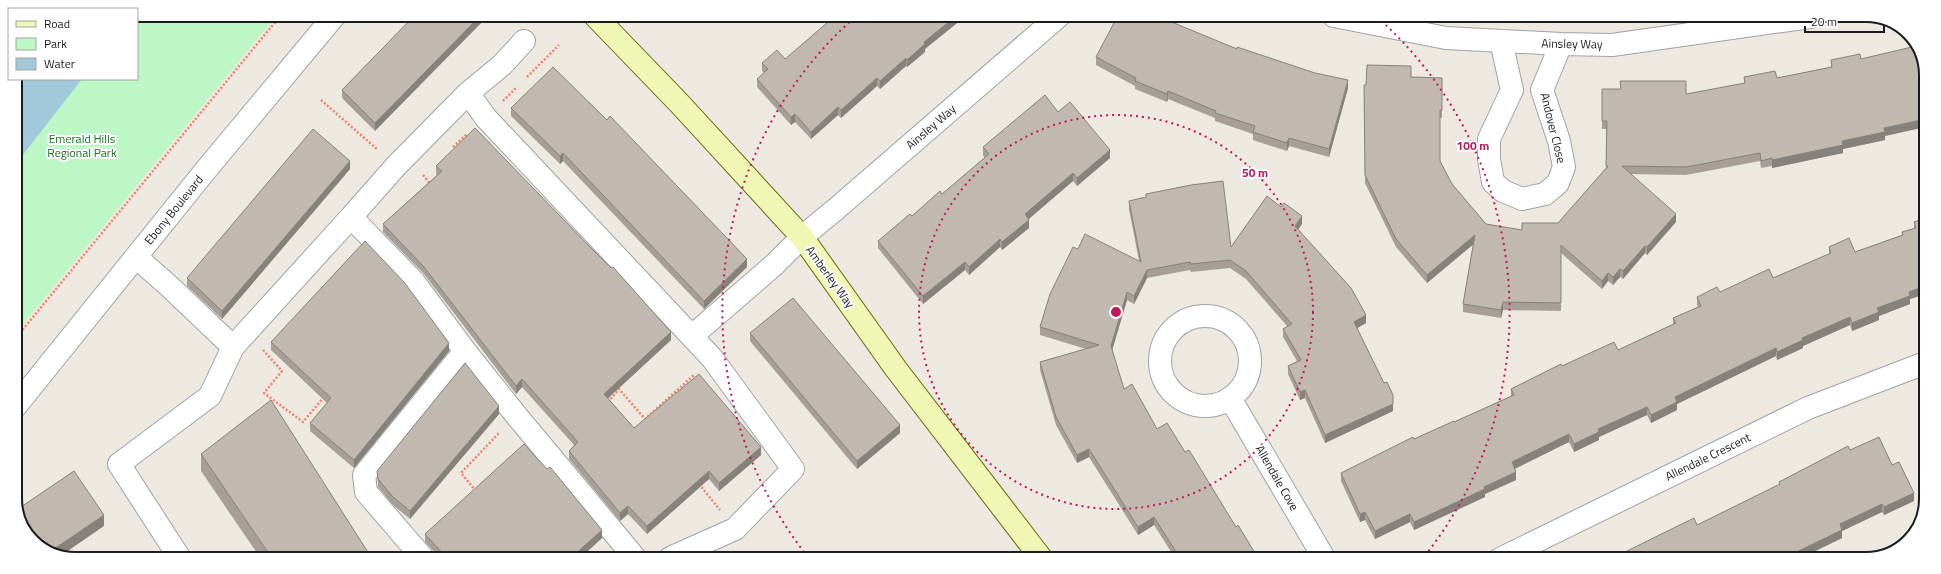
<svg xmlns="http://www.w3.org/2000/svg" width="1941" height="574" font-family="'Titillium Web',sans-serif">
<rect width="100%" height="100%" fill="#ede9e1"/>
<path fill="#bdf7c5" d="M 137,15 L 277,15 L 15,334 L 15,79 L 137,79 Z"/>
<path fill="#a2c9da" d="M 15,79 L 82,79 L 15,165 Z"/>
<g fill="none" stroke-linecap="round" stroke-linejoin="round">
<defs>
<path id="street" d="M 1334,16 L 1446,38 L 1561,44 L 1612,45 L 1810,17
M 1501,41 L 1512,90 L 1489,139 L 1489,159 L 1493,182 L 1503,191 L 1522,199 L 1545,194 L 1558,183 L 1564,167 L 1559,141 L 1542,90 L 1561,44
M 468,93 L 502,65 L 524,41
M 136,257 L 169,286 L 233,347 L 351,217
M1160 361a45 45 0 1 1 90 0a45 45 0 1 1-90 0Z
M 692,336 L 774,265 L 802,237 L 836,209 L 1059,16
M 1230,398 L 1324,558
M 15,407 L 205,171 L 335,15
M 179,557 L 119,464 L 210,396 L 233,347
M 422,557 L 366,492 L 364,475 L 465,351
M 635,558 L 516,415 L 465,351 L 414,282 L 351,217 L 396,166 L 468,93 L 486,118 L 712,358 L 793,469 L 735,529 L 670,558
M 1500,559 L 1808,408 L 1925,363"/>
<path id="secondary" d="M 595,16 L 679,103 L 802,237 L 896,369 L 1041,558"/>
</defs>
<use href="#street" stroke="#a2a2a2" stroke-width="24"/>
<use href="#secondary" stroke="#5c6d07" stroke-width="24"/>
<path stroke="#f68069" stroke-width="2.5" stroke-dasharray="2 2" stroke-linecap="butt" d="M 527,77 L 559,45
M 321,100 L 378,150
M 503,101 L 516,88
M 453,147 L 467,134
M 423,175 L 431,185
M 15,339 L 281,15
M 263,350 L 282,371 L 264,393 L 303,422 L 325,396
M 608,402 L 619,389 L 645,419 L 694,375
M 699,484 L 720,510
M 476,491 L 461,473 L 500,432"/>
<use href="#street" stroke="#fff" stroke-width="22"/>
<use href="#secondary" stroke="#f0f7b4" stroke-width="22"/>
</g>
<path fill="#a69e97" d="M 415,15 L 375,131 L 342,98 L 342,90 Z
M 1160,22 L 1237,49 L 1348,88 L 1329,157 L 1289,146 L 1287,151 L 1253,140 L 1253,134 L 1215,121 L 1215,118 L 1168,99 L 1167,102 L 1135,89 L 1135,86 L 1096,65 L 1096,57 L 1123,23 Z
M 925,49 L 925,52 L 907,67 L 906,66 L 880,89 L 877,86 L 841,118 L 838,115 L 811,139 L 795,122 L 791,125 L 757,87 L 757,79 L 764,73 L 762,71 L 762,63 L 785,59 Z
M 1861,59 L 1885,136 L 1885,140 L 1843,149 L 1843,153 L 1772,168 L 1772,166 L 1761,168 L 1760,161 L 1686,175 L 1631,174 L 1676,222 L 1647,255 L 1645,253 L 1623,279 L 1620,277 L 1613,285 L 1608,281 L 1602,289 L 1561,253 L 1561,311 L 1503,310 L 1501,318 L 1463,312 L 1463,304 L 1473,244 L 1427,283 L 1396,247 L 1365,183 L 1364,85 L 1366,85 L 1411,77 L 1442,78 L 1442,118 L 1440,118 L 1440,161 L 1452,184 L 1486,224 L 1522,230 L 1558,223 L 1606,169 L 1606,129 L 1602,129 L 1602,89 L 1686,94 L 1744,84 L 1744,77 L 1777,78 L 1831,67 L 1831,60 Z
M 511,108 L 747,267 L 704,309 L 563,161 L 560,164 L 511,116 Z
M 1058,112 L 1110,158 L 1077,186 L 1073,181 L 1029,219 L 1029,228 L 1002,250 L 1000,247 L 969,275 L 965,270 L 923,304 L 878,248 L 878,241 L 942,194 L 985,158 L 983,155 L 983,147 Z
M 436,166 L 671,340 L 608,398 L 634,428 L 761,455 L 719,491 L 709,479 L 647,534 L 628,514 L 620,521 L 569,459 L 569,451 L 574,445 L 522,387 L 516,394 L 424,274 L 383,232 L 383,224 L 437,175 L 436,174 Z
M 350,169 L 222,319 L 187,286 L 187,278 Z
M 1146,194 L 1231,247 L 1302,224 L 1298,229 L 1366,323 L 1357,328 L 1393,411 L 1325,443 L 1305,398 L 1300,400 L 1288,374 L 1288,366 L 1297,361 L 1283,337 L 1283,329 L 1287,326 L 1246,279 L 1230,268 L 1191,272 L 1190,270 L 1147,278 L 1134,304 L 1127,300 L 1112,350 L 1124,389 L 1157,429 L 1185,452 L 1236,527 L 1258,558 L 1175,558 L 1154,525 L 1138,535 L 1089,457 L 1077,463 L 1056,425 L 1040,370 L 1040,362 L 1086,349 L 1040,335 L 1040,327 L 1078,249 L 1139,261 L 1129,209 L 1129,201 L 1146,197 Z
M 1925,218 L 1925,294 L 1910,299 L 1910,304 L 1879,316 L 1879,320 L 1852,331 L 1850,325 L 1803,346 L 1803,348 L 1777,360 L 1776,356 L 1677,404 L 1677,410 L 1651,423 L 1647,415 L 1599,437 L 1599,440 L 1574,452 L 1569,442 L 1515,469 L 1516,480 L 1485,494 L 1485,497 L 1414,530 L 1410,522 L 1375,539 L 1365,520 L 1360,522 L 1341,481 L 1341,473 L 1414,439 L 1454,422 L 1511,396 L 1511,389 L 1562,366 L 1618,350 L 1673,324 L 1673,318 L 1698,307 L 1697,305 L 1697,297 L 1720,292 L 1773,278 L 1829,254 L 1829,247 L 1855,252 L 1902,235 L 1902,232 L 1914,228 L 1914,222 Z
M 750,333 L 900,433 L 857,469 L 750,341 Z
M 271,342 L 449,351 L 354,468 L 310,431 L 310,423 L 327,403 L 271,350 Z
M 499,414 L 410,519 L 393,505 L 378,487 L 377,471 Z
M 1850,450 L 1892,465 L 1914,501 L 1884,515 L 1882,512 L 1842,531 L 1842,538 L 1799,559 L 1620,559 L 1625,556 L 1625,552 L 1697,525 L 1779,485 L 1779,482 Z
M 201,454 L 371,557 L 259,556 L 201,471 Z
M 425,534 L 602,538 L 580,558 L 439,557 L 425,542 Z"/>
<path fill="#87817b" d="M 481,15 L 489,15 L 375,131 L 375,123 Z
M 956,16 L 966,16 L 925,49 L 925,52 L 907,67 L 907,60 L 924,42 Z
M 906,58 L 906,66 L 880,89 L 880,81 Z
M 877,78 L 877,86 L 841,118 L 841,110 Z
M 1348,80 L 1348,88 L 1329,157 L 1329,149 Z
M 1168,91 L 1168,99 L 1167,102 L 1167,94 Z
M 838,107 L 838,115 L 811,139 L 811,132 Z
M 795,114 L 795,122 L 791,125 L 791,117 Z
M 1926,119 L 1926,127 L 1885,136 L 1885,140 L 1843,149 L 1843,153 L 1772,168 L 1772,160 L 1884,128 Z
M 1289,138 L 1289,146 L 1287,151 L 1287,143 Z
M 1110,150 L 1110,158 L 1077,186 L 1077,178 Z
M 563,153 L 563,161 L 560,164 L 560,156 Z
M 350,161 L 350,169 L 222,319 L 222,311 Z
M 1073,173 L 1073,181 L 1025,222 L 1025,214 Z
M 1676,214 L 1676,222 L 1647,255 L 1647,247 Z
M 1302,216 L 1302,224 L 1295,234 L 1295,226 Z
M 1029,220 L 1029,228 L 1002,250 L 1002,242 Z
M 1475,235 L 1475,243 L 1427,283 L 1427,275 Z
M 1000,239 L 1000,247 L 969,275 L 969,267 Z
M 1645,246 L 1645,253 L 1623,279 L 1623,271 Z
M 747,259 L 747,267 L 704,309 L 704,301 Z
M 965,262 L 965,270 L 923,304 L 923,296 Z
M 1620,269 L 1620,277 L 1613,285 L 1613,277 Z
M 1147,270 L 1147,278 L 1134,304 L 1134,296 Z
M 1608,273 L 1608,281 L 1602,289 L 1602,281 Z
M 1925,286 L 1925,294 L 1910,299 L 1910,304 L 1879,316 L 1879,320 L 1852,331 L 1852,323 L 1877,308 L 1909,292 Z
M 1127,292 L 1127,300 L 1111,354 L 1111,346 Z
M 1503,302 L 1503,310 L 1501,318 L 1501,310 Z
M 1366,315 L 1366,323 L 1354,330 L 1354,322 Z
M 1850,317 L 1850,325 L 1803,346 L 1803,348 L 1777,360 L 1777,352 L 1802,338 Z
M 671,332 L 671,340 L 604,402 L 604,394 Z
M 449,343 L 449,351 L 354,468 L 354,460 Z
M 1776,348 L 1776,356 L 1677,404 L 1677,410 L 1651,423 L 1651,415 L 1675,397 Z
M 522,379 L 522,387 L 516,394 L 516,386 Z
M 1305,390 L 1305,398 L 1300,400 L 1300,392 Z
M 1393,404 L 1393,411 L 1325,443 L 1325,435 Z
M 499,406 L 499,414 L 410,519 L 410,511 Z
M 1647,407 L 1647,415 L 1599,437 L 1599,440 L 1574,452 L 1574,444 L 1598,429 Z
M 900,425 L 900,433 L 857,469 L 857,461 Z
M 1569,434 L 1569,442 L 1512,470 L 1512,462 Z
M 761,447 L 761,455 L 719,491 L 719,483 Z
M 1089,449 L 1089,457 L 1077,463 L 1077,455 Z
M 709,471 L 709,479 L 647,534 L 647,526 Z
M 1516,472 L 1516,480 L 1485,494 L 1485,497 L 1414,530 L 1414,522 L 1484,487 Z
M 1914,493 L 1914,501 L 1884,515 L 1884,507 Z
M 1882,504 L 1882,512 L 1842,531 L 1842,538 L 1799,559 L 1782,559 L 1840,524 Z
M 628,506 L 628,514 L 620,521 L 620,513 Z
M 1365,512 L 1365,520 L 1360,522 L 1360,514 Z
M 1410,514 L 1410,522 L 1375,539 L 1375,531 Z
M 104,515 L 104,526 L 59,557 L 51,551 Z
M 1154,517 L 1154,525 L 1138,535 L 1138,527 Z
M 602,530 L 602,538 L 580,558 L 572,557 Z"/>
<path fill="#c1b8b0" stroke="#87817b" d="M 415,15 L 481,15 L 375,123 L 342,90 Z
M 835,16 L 956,16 L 924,42 L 925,44 L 907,60 L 906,58 L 880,81 L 877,78 L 841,110 L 838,107 L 811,132 L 795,114 L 791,117 L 757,79 L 768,69 L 762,63 L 777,50 L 785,59 Z
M 1127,16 L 1150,16 L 1160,22 L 1162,18 L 1237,49 L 1237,47 L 1315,73 L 1348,80 L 1329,149 L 1289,138 L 1287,143 L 1253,132 L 1255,126 L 1215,113 L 1216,111 L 1168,91 L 1167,94 L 1135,81 L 1136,78 L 1096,57 L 1116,19 L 1123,23 Z
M 1916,46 L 1926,71 L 1926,119 L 1884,128 L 1885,132 L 1842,141 L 1843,145 L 1772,160 L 1772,158 L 1761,161 L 1760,153 L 1686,167 L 1622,166 L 1676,214 L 1647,247 L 1645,246 L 1623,271 L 1620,269 L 1613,277 L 1608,273 L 1602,281 L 1561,245 L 1561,303 L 1503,302 L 1501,310 L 1463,304 L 1475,235 L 1427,275 L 1396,239 L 1365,175 L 1364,85 L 1366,85 L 1367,65 L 1411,66 L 1411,77 L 1442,78 L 1442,110 L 1440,110 L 1440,161 L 1452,184 L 1486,224 L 1522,230 L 1522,223 L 1558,223 L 1608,166 L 1606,166 L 1607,121 L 1602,121 L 1602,89 L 1621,89 L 1620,81 L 1686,81 L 1686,94 L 1745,83 L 1744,77 L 1775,71 L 1777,78 L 1832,67 L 1831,60 L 1860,54 L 1861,59 Z
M 553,67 L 607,120 L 610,116 L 747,259 L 704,301 L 563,153 L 560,156 L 511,108 Z
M 1045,95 L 1058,112 L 1070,102 L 1110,150 L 1077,178 L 1073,173 L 1025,214 L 1029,220 L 1002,242 L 1000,239 L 969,267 L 965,262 L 923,296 L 878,241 L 910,214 L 912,216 L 940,191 L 942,194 L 989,154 L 983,147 Z
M 475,128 L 591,248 L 611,268 L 613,267 L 671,332 L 604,394 L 634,428 L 699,374 L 761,447 L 719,483 L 709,471 L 647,526 L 628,506 L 620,513 L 569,451 L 578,442 L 522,379 L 516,386 L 424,267 L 383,224 L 442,171 L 436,166 Z
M 313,129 L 350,161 L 222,311 L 187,278 Z
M 1223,181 L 1231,247 L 1267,196 L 1281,207 L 1284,203 L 1302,216 L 1295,226 L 1351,288 L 1366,315 L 1354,322 L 1384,383 L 1387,382 L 1393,395 L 1393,404 L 1325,435 L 1305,390 L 1300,392 L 1288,366 L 1301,360 L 1283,329 L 1292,324 L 1246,271 L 1230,260 L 1191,264 L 1190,262 L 1147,270 L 1134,296 L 1127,292 L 1111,346 L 1124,389 L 1132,384 L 1157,429 L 1167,423 L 1185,452 L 1189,450 L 1236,527 L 1238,525 L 1258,558 L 1180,558 L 1154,517 L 1138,527 L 1089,449 L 1077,455 L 1056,417 L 1040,362 L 1099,345 L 1040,327 L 1050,294 L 1073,247 L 1078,249 L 1085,234 L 1141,262 L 1129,201 L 1146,197 L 1146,194 L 1191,185 Z
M 1925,218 L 1925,286 L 1909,292 L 1910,296 L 1877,308 L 1879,312 L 1852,323 L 1850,317 L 1802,338 L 1803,340 L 1777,352 L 1776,348 L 1675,397 L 1677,402 L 1651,415 L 1647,407 L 1598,429 L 1599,432 L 1574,444 L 1569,434 L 1512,462 L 1516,472 L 1484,487 L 1485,489 L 1414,522 L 1410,514 L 1375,531 L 1365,512 L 1360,514 L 1341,473 L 1413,437 L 1414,439 L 1454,421 L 1454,422 L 1514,395 L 1511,389 L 1561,364 L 1562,366 L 1614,342 L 1618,350 L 1676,323 L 1673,318 L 1701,306 L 1697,297 L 1717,287 L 1720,292 L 1769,269 L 1773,278 L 1831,253 L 1829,247 L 1849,238 L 1855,252 L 1903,235 L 1902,232 L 1916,228 L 1914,222 Z
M 365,241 L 404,282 L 449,343 L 354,460 L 310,423 L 331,398 L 271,342 Z
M 793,298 L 900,425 L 857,461 L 750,333 Z
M 465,363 L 499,406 L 410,511 L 393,497 L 378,479 L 377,471 Z
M 271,400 L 371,557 L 258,557 L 267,551 L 201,454 Z
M 1879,437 L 1892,465 L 1899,462 L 1914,493 L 1884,507 L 1882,504 L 1840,524 L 1842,530 L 1782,559 L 1620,559 L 1627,555 L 1625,552 L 1694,518 L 1697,525 L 1780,484 L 1779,482 L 1848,446 L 1850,450 Z
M 524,444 L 547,469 L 550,467 L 602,530 L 572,557 L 554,557 L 552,555 L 549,557 L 446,557 L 425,534 Z
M 74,471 L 104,515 L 51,551 L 28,536 L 18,509 Z"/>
<g fill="none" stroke="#c2185b" stroke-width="2" stroke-dasharray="2 4">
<circle cx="1116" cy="312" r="197"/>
<path d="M808 557A394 394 0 0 1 855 17M1377 17A394 394 0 0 1 1424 557"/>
</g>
<g text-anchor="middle" stroke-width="4" stroke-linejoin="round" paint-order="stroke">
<g font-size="12" fill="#1b1b1b" stroke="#fff">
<text transform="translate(1572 44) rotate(1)" y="4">Ainsley Way</text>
<text transform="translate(931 127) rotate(-41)" y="4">Ainsley Way</text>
<text transform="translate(1553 128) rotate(76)" y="4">Andover Close</text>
<text transform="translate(174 210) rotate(-51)" y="4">Ebony Boulevard</text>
<text transform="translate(830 277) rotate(54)" y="4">Amberley Way</text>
<text transform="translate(1708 457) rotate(-26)" y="4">Allendale Crescent</text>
<text transform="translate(1277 478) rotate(60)" y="4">Allendale Cove</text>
</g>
<g font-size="12" fill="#0e751d" stroke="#fff">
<text x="82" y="143">Emerald Hills<tspan x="82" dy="14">Regional Park</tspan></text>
</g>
</g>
<path d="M0 0H1941V574H0ZM75 22H1866A53 53 0 0 1 1919 75V499A53 53 0 0 1 1866 552H75A53 53 0 0 1 22 499V75A53 53 0 0 1 75 22Z" fill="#fff" fill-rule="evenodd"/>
<path fill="none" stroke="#1b1b1b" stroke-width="2" d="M75 22H1866A53 53 0 0 1 1919 75V499A53 53 0 0 1 1866 552H75A53 53 0 0 1 22 499V75A53 53 0 0 1 75 22Z"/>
<circle cx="1116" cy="312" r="6" fill="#c2185b" stroke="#fff" stroke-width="2"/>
<g font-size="12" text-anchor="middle" font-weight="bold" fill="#c2185b" stroke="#fff" stroke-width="4" stroke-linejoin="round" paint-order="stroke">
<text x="1473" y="150">100 m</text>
<text x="1255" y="177">50 m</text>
</g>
<rect x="8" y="8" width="130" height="72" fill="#ffffff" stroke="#a4a4a4"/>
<rect x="16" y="21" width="20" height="6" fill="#f0f7b4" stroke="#a4a4a4"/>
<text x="44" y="28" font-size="12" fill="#1b1b1b">Road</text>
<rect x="16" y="38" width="20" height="12" fill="#bdf7c5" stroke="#a4a4a4"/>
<text x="44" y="48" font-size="12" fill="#1b1b1b">Park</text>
<rect x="16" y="58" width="20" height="12" fill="#a2c9da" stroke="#a4a4a4"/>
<text x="44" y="68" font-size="12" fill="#1b1b1b">Water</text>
<path d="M1805 26v6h79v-6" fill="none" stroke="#1b1b1b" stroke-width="2"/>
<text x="1811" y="26" font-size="12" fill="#1b1b1b" stroke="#ffffff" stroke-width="3" paint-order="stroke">20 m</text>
</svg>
